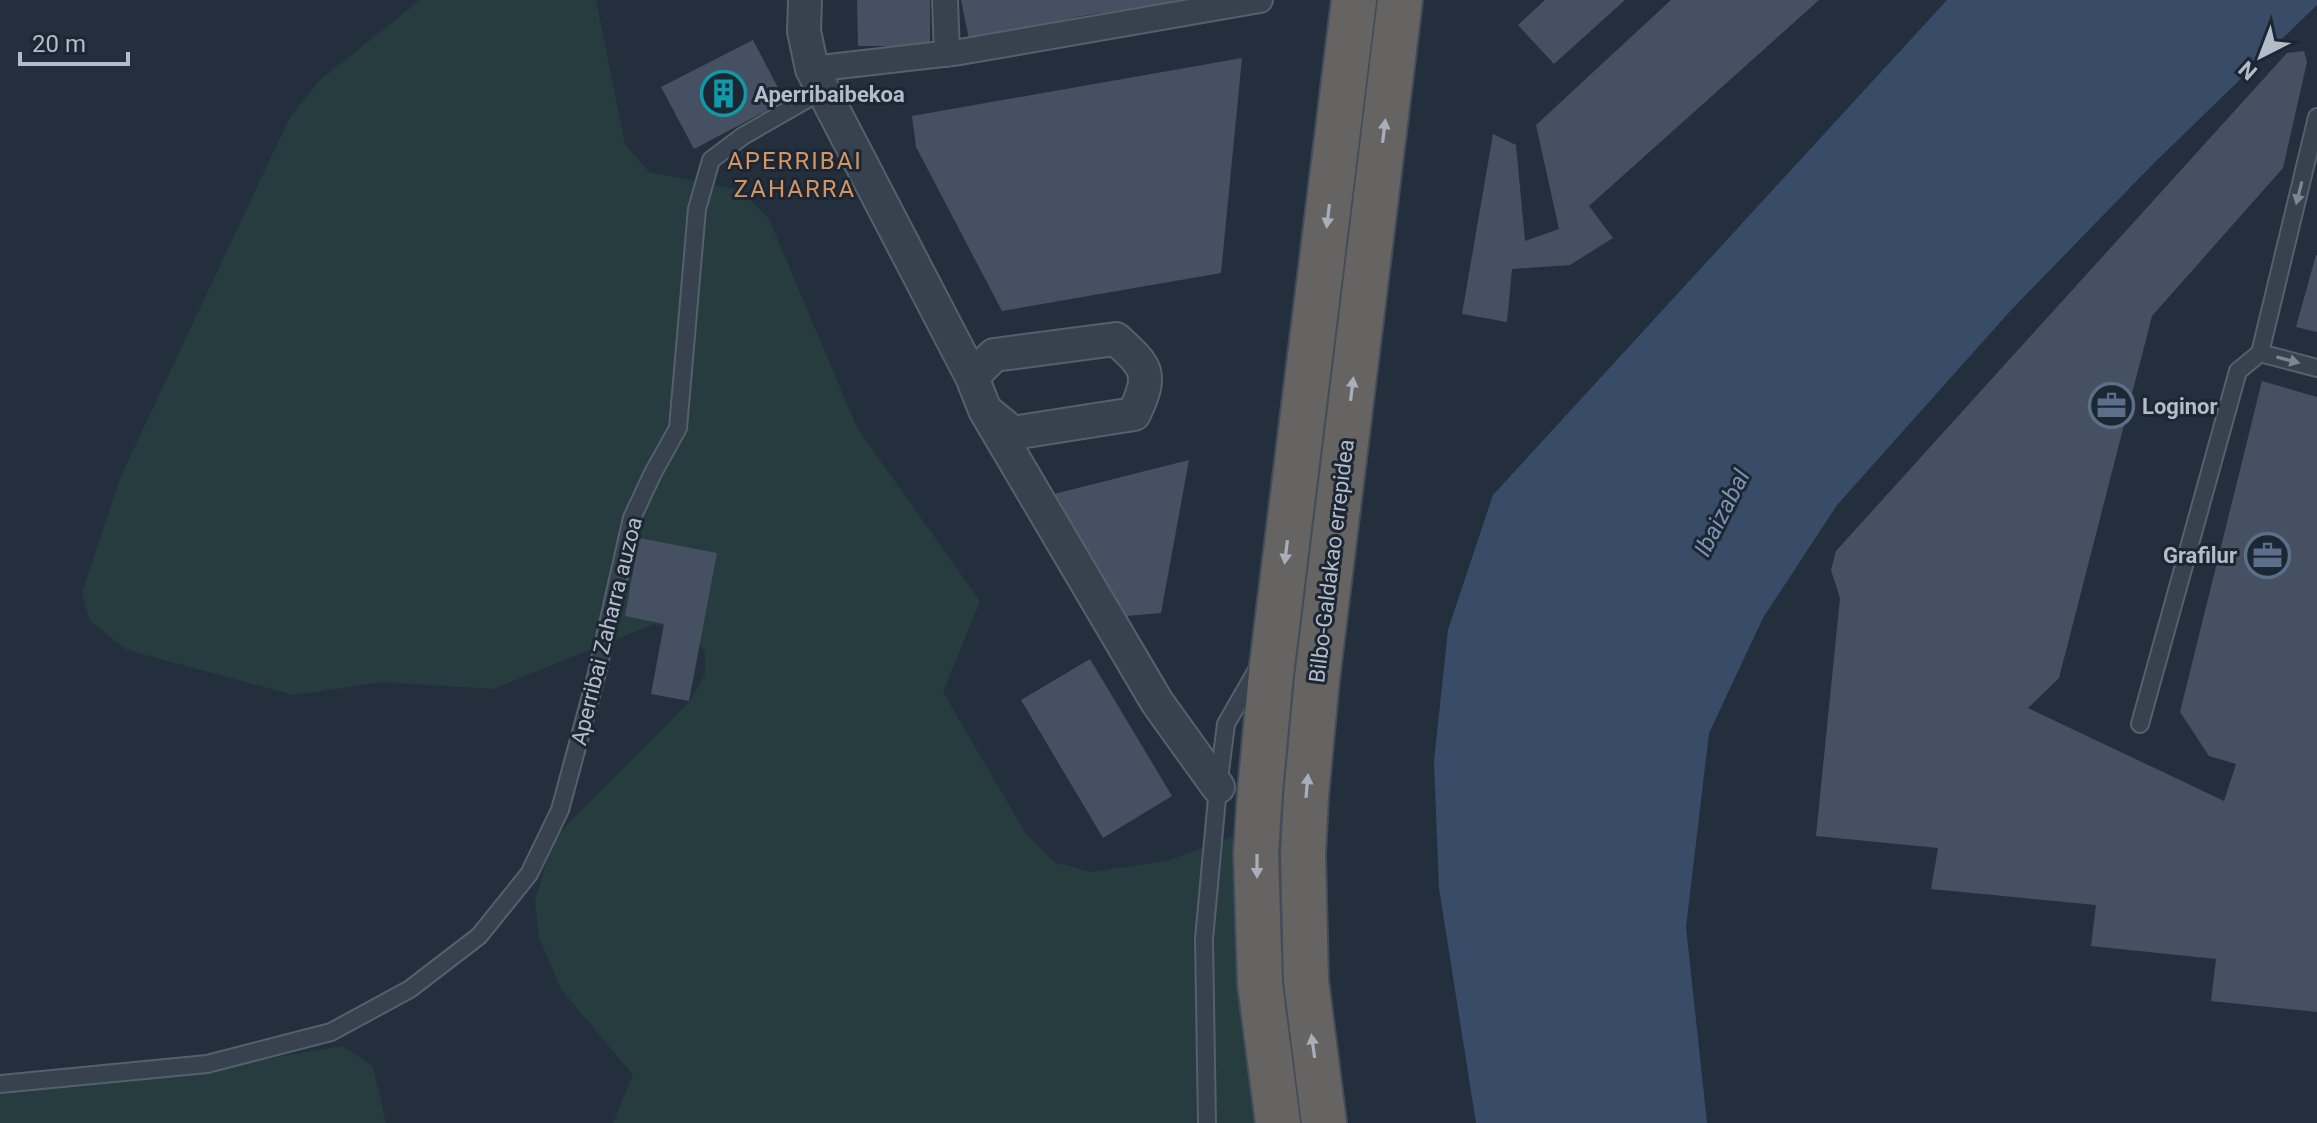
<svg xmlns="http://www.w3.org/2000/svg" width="2317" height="1123" font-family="Roboto,sans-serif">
<rect width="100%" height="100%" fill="#242f3e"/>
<path fill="#263c3f" d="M 420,0 L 596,0 L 625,144 L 649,172 L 740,190 L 769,219 L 857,428 L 980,601 L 943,692 L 1026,834 L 1054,862 L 1091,872 L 1167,861 L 1239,834 L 1261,1123 L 613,1123 L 633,1075 L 561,989 L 539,937 L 535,900 L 554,838 L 690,701 L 705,674 L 705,651 L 685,629 L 654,624 L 493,689 L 382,682 L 293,695 L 127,650 L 90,621 L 82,593 L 121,476 L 290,117 L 320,80 Z
M 343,1046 L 373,1067 L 386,1123 L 0,1123 L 0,1087 L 134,1063 L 252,1061 Z"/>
<path fill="#394c67" d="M 1947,0 L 2317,0 L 2317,5 L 2153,164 L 2012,309 L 1837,505 L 1763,618 L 1709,733 L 1686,927 L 1707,1123 L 1476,1123 L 1439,888 L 1434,761 L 1448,630 L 1493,495 Z"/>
<path fill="#455162" d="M 857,0 L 930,0 L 930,46 L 858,46 Z
M 961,0 L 1175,0 L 1175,2 L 1082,16 L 969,39 Z
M 1545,0 L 1625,0 L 1554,64 L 1518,25 Z
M 1671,0 L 1819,0 L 1589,206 L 1613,238 L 1570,265 L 1512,269 L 1507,322 L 1462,314 L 1493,134 L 1516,145 L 1525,241 L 1559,229 L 1536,125 Z
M 753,40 L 785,101 L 694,149 L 661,87 Z
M 2304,51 L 2307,62 L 2283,168 L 2152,316 L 2059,678 L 2028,708 L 2224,801 L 2236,764 L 2209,756 L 2180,712 L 2262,381 L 2317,397 L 2317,1012 L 2211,1001 L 2216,959 L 2091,946 L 2096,905 L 1931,889 L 1938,848 L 1816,836 L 1840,598 L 1831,570 L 1836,551 L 2287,53 Z
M 1242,58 L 1221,273 L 1002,311 L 916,147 L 912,116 Z
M 2316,255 L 2317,255 L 2317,332 L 2296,327 Z
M 1189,460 L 1161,613 L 1115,617 L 1046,496 Z
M 639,538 L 717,553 L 689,701 L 651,694 L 664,624 L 625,616 Z
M 1090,659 L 1172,796 L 1103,838 L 1021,700 Z"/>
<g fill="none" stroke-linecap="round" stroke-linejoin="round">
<defs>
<path id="service" d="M 2260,353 L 2317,368
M 2140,724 L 2238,371 L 2260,353 L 2317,117
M 0,1084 L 207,1064 L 331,1032 L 410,989 L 479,936 L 529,874 L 560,810 L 596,677 L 632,518 L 653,473 L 678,428 L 697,209 L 711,160 L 743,136 L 823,90
M 1207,1123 L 1204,939 L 1218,787 L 1226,724 L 1257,670"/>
<path id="pedestrian" d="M 945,0 L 947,54
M 812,69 L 960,52 L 1260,0"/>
<path id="minor" d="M 805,0 L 804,31 L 812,69 L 972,377
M 1116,339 C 1148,368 1153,373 1134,414 L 1013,433 L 985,410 L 972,377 L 994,355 Z
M 985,410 L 1157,702 L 1218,787"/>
<path id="trunk" d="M 1278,1123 L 1260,984 L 1256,853 L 1260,792 L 1271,674 L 1354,0
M 1324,1123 L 1306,981 L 1303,854 L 1306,796 L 1317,679 L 1400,0"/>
</defs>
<use href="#service" stroke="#565f6c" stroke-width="20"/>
<use href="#pedestrian" stroke="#565f6c" stroke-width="28"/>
<use href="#minor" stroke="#565f6c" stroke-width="36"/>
<use href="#trunk" stroke="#434c59" stroke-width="48"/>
<use href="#service" stroke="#38414e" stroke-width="16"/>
<use href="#pedestrian" stroke="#38414e" stroke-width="24"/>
<use href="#minor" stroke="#38414e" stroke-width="32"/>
<use href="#trunk" stroke="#656462" stroke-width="44"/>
</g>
<defs><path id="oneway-solid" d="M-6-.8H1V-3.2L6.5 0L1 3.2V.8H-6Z" transform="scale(2)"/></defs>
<g fill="#a8afba">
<use href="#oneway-solid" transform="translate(1384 131) rotate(-83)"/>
<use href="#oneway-solid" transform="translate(1328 216) rotate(97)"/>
<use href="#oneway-solid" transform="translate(1352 389) rotate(-83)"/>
<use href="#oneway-solid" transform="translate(1286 552) rotate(97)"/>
<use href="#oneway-solid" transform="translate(1307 786) rotate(-85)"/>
<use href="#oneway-solid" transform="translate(1257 866) rotate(90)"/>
<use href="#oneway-solid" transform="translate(1313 1046) rotate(-98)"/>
</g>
<g fill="#7c8592">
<use href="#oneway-solid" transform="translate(2299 193) rotate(104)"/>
<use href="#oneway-solid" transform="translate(2288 360) rotate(15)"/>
</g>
<defs>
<symbol id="building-ring" viewBox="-11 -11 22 22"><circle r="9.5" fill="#1d2633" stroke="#0f9aa8" stroke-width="1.5"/><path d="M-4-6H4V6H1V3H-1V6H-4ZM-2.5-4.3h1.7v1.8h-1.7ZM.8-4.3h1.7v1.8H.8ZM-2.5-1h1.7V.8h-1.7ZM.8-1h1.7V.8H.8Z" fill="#0f9aa8"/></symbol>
<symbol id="office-ring" viewBox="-11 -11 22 22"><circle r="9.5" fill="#1d2633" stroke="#5c6f8a" stroke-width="1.5"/><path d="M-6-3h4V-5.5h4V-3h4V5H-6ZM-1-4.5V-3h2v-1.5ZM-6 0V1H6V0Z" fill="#5c6f8a"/></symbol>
</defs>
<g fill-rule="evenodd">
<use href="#building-ring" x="698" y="68" width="51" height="51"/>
<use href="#office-ring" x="2086" y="380" width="51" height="51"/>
<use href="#office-ring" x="2242" y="530" width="51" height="51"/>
</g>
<g text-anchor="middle" stroke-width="6" stroke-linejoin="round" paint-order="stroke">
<g font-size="22" font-weight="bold" fill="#b4bcc9" stroke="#1d2633" text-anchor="start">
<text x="754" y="102">Aperribaibekoa</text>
<text x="2142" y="414">Loginor</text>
<text x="2237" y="563" text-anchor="end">Grafilur</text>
</g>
<g font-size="22" fill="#b4bcc9" stroke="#1d2633">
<text transform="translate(1331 561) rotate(-83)" y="8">Bilbo-Galdakao errepidea</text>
<text transform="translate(606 631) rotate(-76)" y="8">Aperribai Zaharra auzoa</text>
</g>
<g font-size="24" letter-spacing="2" fill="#d59563" stroke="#1d2633">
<text x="795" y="169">APERRIBAI<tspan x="795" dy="28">ZAHARRA</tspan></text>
</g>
<g font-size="24" font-style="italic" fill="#7c92b1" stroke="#1d2633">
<text transform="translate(1722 513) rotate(-63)" y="8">Ibaizabal</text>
</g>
</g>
<g transform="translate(2261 56) rotate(222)" stroke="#1d2633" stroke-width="6" paint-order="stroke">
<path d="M0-6L14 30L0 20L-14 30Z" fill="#b4bcc9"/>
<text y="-12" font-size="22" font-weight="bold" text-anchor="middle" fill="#b4bcc9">N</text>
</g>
<path d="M20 52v12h108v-12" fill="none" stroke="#b4bcc9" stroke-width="4"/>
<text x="32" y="52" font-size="24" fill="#b4bcc9" stroke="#1d2633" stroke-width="6" paint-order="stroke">20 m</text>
</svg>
